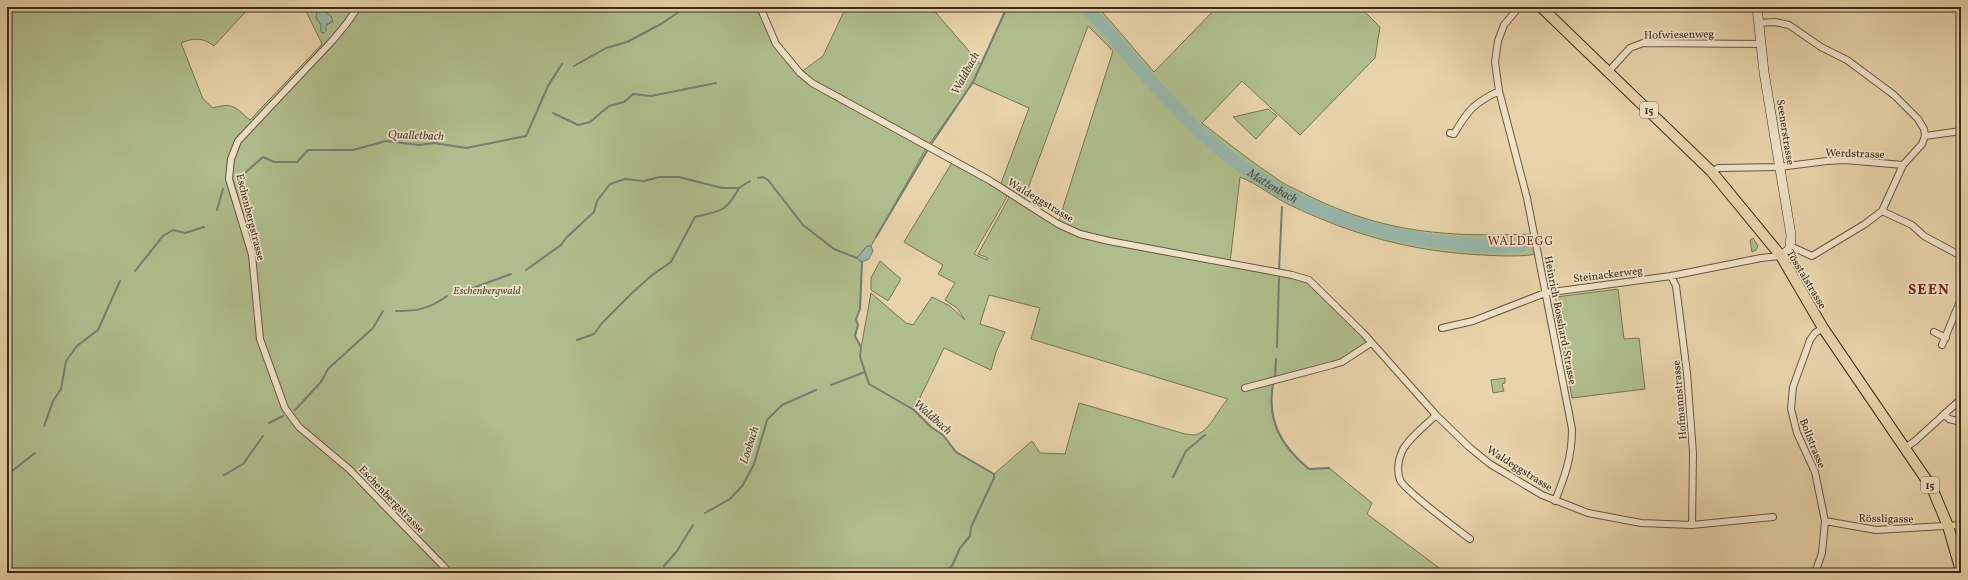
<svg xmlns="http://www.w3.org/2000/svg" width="1968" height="580" font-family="Vollkorn,serif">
<rect width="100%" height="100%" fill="#e8d3aa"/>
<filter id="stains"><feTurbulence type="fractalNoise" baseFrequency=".005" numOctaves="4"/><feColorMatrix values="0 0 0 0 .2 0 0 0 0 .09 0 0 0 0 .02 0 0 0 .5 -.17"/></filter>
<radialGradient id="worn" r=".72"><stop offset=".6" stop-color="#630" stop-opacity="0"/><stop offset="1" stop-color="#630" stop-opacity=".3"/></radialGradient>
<path fill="#b0be8d" stroke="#777553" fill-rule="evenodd" d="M 7,7 L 250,7 L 214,46 C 203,37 193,38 181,43 L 203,99 L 213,108 C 234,102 234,107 250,120 L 322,44 L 306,11 L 309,7 L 760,7 L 772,38 L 800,73 L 823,56 L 846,7 L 931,7 L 981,65 L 1007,7 L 1098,7 L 1154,72 L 1217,7 L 1360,7 L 1380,27 L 1375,58 L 1300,135 L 1242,81 L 1202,123 C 1228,143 1253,163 1280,181 C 1289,187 1300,191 1309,196 C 1386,234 1450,237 1533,234 L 1537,254 C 1520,257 1501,256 1483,255 C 1414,252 1352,235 1290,205 C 1273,197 1258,184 1240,177 L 1230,263 L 1309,280 L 1371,343 L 1342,362 L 1271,381 L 1273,384 C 1266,421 1280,445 1309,469 L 1329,468 L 1372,503 L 1367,514 L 1446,573 L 7,573 ZM 320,10 L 331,16 L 333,22 L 326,25 L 324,33 L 321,31 L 321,25 L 316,18 L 317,12 ZM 1088,26 L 1113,51 L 1058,223 L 1023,202 ZM 973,83 L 1029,108 L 1000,186 L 1011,194 L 978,254 L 988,258 L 987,260 L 974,254 L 1008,195 L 953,161 L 904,242 L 943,265 L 938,274 L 955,283 L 945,300 L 957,308 L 965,320 L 950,306 L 932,297 L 913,325 L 906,323 L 871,293 L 861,348 L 855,336 L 858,325 L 856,319 L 860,309 L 862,262 L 857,258 L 867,246 L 871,246 L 927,147 ZM 989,295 L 1040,308 L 1031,339 L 1228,399 C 1218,409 1211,429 1198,434 C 1195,436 1189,434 1185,434 L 1079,403 L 1065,454 L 1040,453 L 1032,441 L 994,474 L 956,452 L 943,435 L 931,427 L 914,410 L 944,348 L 991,370 L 996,352 L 1005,332 L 980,324 Z
M 1268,109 L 1277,116 L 1256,139 L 1233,117 Z
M 1753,238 L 1758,246 L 1756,250 L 1752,252 L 1750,240 Z
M 880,261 L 901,279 L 888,301 L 871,290 L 871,278 Z
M 1618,289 L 1624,339 L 1639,338 L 1645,389 L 1572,398 L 1554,302 L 1556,297 Z
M 1505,378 L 1505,383 L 1502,384 L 1504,391 L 1493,393 L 1491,380 Z"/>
<path fill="#97b7ab" stroke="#737f71" d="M 322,10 L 330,15 L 333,20 L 326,25 L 326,31 L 324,33 L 321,32 L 321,25 L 316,17 L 317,12 Z
M 867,246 L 871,246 L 873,251 L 869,259 L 862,262 L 857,258 Z"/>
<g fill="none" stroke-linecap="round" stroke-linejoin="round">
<path stroke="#737f71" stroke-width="2" d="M 574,66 L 606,48 L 627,42 L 661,24 L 686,7
M 553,113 L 578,125 L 590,122 L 609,106 L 624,102 L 633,94 L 651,96 L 716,83
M 932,143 L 973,82 L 1007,7
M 758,178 L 763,177 L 768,180 L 803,225 L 834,249 L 857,258
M 238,179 L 263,157 L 274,162 L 297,162 L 308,150 L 353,150 L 386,141 L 419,145 L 434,143 L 466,148 L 526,136 L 548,86 L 562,64
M 217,210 L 223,189
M 876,237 L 927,151
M 862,262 L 860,309 L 856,319 L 858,325 L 855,336 L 861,347 L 860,357 L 869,384 L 914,410 L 931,427 L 943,435 L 956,452 L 994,474 L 994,478 L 971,527 L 970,536 L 960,548 L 952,566 L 944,573
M 526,270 L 561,245 L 566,238 L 594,212 L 597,201 L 610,184 L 625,179 L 644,181 L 660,177 L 679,177 L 722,188 L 739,188 L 750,181
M 1279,270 L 1282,207
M 135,271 L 163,236 L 173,230 L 185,233 L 204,227
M 462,292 L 511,274
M 396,311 C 418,311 429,309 447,296
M 577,340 L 594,334 L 602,323 L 632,293 L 652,275 L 671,262 L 695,217 C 721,211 726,212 739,188
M 1277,347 L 1279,278
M 1275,377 L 1276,359
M 1273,384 C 1267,421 1281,446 1309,469 L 1329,468
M 831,385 L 865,372
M 295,410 L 321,382 L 328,369 L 373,328 L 383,311
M 269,423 L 283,416
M 44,426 L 53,401 L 61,389 L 66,361 L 77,346 L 98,330 L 120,281
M 7,475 L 35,453
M 224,475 L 243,464 L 263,436
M 1173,477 L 1186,451 L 1205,435
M 705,513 L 730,499 L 743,485 L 754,464 L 767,420 L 782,405 L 816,390
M 664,566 L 677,551 L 693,525"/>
<path stroke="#97b7ab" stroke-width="13" id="s1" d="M 1086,7 C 1128,54 1168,105 1216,146 C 1301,219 1411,249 1521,246"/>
<defs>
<path id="minor" d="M 358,7 L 347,23 L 333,40 L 238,141 L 231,159 L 229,179 L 252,255 L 260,339 L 285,408 L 299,427 L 349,469 L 450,573
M 760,7 L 776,44 L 800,73 L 812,83 L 989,180 L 1058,224 L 1080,234 L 1109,241 L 1292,275 L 1309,280 L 1364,334 L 1436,415 L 1469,447 L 1490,464 L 1542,495 L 1588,513 L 1641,523 L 1692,525 L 1773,517
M 1519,7 L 1504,25 L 1498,41 L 1495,62 L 1499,91 L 1527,198 L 1572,429 C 1572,457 1565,476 1555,501
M 1758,23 L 1775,22 L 1789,25 L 1821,47 L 1847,60 L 1894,95 L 1918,119 L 1924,129 L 1925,136 L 1922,144 L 1903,165 L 1882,211 L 1865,224 L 1812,256 L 1790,246
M 1608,72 L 1630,48 L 1643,43 L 1760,44
M 1450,133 L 1454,134 C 1468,110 1474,103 1499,91
M 1925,136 L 1961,131
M 1712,172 L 1718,168 L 1779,167 L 1827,161 L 1845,160 L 1903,165
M 1882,211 L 1912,225 L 1924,236 L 1961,256
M 1671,276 L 1676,286 L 1687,373 L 1693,453 L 1692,525
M 1442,328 L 1473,321 L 1545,293 L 1671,276 L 1761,258 L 1781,256
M 1934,332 L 1946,338
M 1942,345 L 1961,299
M 1245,388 L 1332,365 L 1342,362 L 1371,343
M 1944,414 L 1949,419 L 1961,422
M 1436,415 C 1426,425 1414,434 1406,445 C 1399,454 1396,469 1400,480 C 1405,490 1458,530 1470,539
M 1905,448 L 1915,441 L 1961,399
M 1825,521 L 1876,530 L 1961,525
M 1815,573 L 1822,553 L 1825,521 L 1815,472 L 1797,433 L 1791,409 L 1793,387 L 1810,340 L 1815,333 L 1823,328"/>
<path id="secondary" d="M 1757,7 L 1764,72 L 1791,235 L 1790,249 L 1781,256"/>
<path id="primary" d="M 1541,7 L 1712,172 L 1781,256 L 1823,328 L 1932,488 L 1948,526 L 1961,571"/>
</defs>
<use href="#minor" stroke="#68563d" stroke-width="8"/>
<use href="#secondary" stroke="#3e2c19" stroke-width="10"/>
<use href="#primary" stroke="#3e2c19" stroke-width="12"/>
<use href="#minor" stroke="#f0e2c8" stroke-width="6"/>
<use href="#secondary" stroke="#f0e2c8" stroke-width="9"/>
<use href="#primary" stroke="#e8d3aa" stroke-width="10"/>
</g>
<g text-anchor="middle" stroke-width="3.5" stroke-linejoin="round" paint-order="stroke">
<g fill="#f0e2c8" stroke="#73634e" stroke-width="1">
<rect x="1640" y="102" width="18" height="16" rx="3"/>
<rect x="1921" y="477" width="18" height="16" rx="3"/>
</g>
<g font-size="10" font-weight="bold" fill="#3e2c19">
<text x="1649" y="114">15</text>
<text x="1930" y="489">15</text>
</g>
<g font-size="11" fill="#3e2c19" stroke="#f0e2c8">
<text transform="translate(1679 34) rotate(-1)" y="4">Hofwiesenweg</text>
<text transform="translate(1786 132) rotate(81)" y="4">Seenerstrasse</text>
<text transform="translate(1855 153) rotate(2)" y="4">Werdstrasse</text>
<text transform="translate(1041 200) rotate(31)" y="4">Waldeggstrasse</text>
<text transform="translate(251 217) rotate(76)" y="4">Eschenbergstrasse</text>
<text transform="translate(1608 274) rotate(-7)" y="4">Steinackerweg</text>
<text transform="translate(1807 279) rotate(59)" y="4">Tösstalstrasse</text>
<text transform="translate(1561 320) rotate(79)" y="4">Heinrich-Bosshard-Strasse</text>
<text transform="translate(1679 400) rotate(-95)" y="4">Hofmannstrasse</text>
<text transform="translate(1813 443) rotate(68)" y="4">Bollstrasse</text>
<text transform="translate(1520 468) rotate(32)" y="4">Waldeggstrasse</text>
<text transform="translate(392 499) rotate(46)" y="4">Eschenbergstrasse</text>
<text transform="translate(1886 518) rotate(1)" y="4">Rössligasse</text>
</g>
<g font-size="11" font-style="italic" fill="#554930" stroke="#f0e2c8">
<text x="487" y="294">Eschenbergwald</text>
</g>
<g font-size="12" font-style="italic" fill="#504836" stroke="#f0e2c8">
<text transform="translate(965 73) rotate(-62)" y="4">Waldbach</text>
<text transform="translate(416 135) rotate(2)" y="4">Qualletbach</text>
<text dy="4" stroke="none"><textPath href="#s1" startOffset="260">Mattenbach</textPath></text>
<text transform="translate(933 417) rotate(41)" y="4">Waldbach</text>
<text transform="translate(749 445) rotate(-72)" y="4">Loobach</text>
</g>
<g font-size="12" letter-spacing="1" fill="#7a1f14" stroke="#f0e2c8">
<text x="1521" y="245">WALDEGG</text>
</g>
<g font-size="15" font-weight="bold" letter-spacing="1" fill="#7a1f14" stroke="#f0e2c8">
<text x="1929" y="294">SEEN</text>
</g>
</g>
<rect width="1968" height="580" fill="none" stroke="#e8d3aa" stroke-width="24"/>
<rect x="8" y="8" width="1952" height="564" fill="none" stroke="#3e2c19" stroke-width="2"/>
<rect x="12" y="12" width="1944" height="556" fill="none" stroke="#3e2c19"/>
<rect width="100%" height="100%" filter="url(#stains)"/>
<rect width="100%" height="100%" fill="url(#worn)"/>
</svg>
